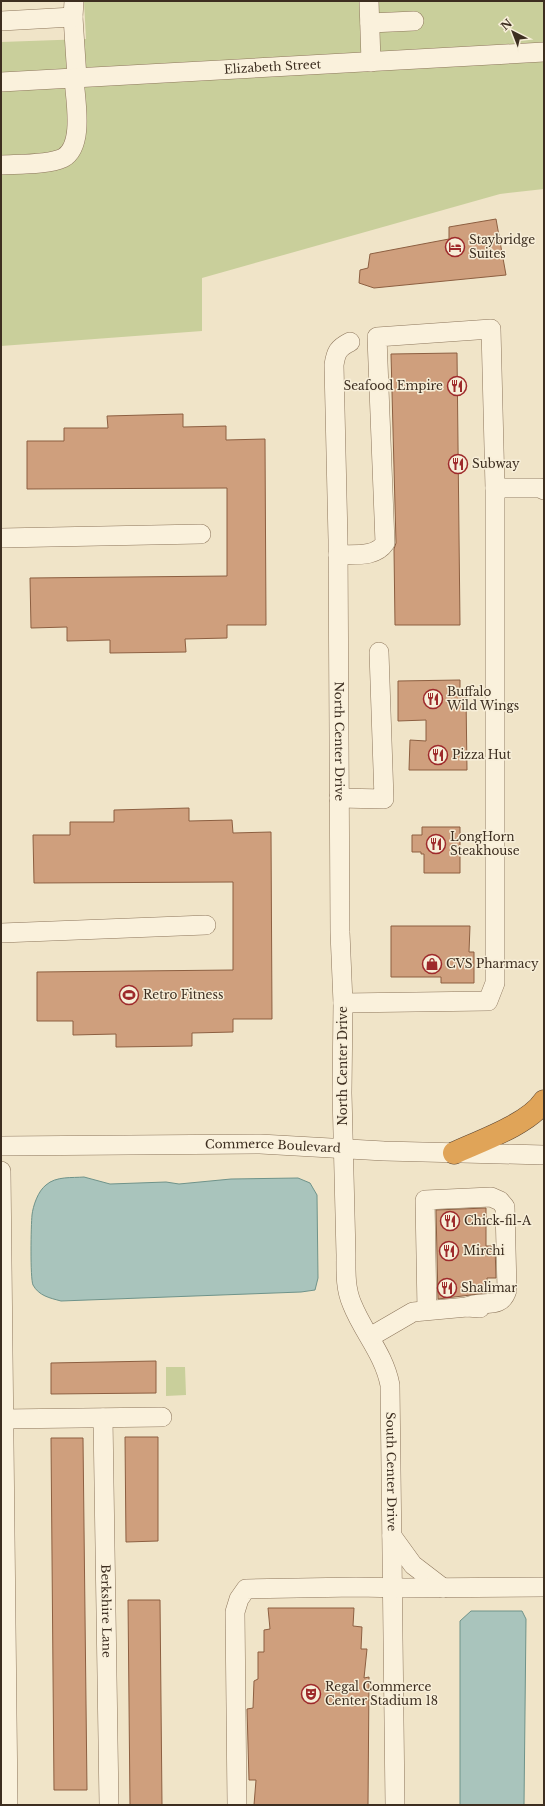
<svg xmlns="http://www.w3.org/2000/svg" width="545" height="1806" font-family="'Libre Baskerville',serif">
<rect width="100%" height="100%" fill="#f0e4c8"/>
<path fill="#c9cf9b" d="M 84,1 L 544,1 L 544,189 L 500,194 L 202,278 L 202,331 L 1,346 L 1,42 L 86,39 Z
M 166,1367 L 185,1367 L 186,1395 L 166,1396 Z"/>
<path fill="#a9c4bc" stroke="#6f938a" d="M 84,1177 L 110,1184 L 166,1182 L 179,1184 L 231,1179 L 298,1178 L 310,1183 L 317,1195 L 318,1278 L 315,1290 L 301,1292 L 61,1301 C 50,1298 39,1296 33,1285 C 30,1278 31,1225 32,1215 C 33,1206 38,1191 46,1185 C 56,1176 72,1178 84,1177 Z
M 471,1611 L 522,1611 L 526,1619 L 524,1805 L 460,1805 L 460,1621 Z"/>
<path fill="#cf9f7d" stroke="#8d5f41" d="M 496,219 L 506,275 L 374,288 L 359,283 L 360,270 L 368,268 L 370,254 L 449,239 L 449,227 Z
M 457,353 L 460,625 L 395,625 L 394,549 L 396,543 L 391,354 Z
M 183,414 L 183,427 L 226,426 L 226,440 L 265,439 L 266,625 L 227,625 L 227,638 L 185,639 L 186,652 L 110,653 L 110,640 L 67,641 L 67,627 L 31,628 L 30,578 L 227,576 L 227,488 L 27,489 L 27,441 L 64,441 L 64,428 L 108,428 L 107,416 Z
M 460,680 L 460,696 L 466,695 L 467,770 L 409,770 L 410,740 L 426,741 L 426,720 L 398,721 L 398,681 Z
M 189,808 L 189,821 L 232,820 L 233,833 L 271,832 L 272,1019 L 233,1019 L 233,1032 L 192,1033 L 192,1046 L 116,1047 L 116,1034 L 73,1035 L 73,1021 L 37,1021 L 37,972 L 233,970 L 233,882 L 34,883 L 33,835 L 70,835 L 70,822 L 114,822 L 114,810 Z
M 422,827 L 460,827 L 460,873 L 424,873 L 424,854 L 421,854 L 421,852 L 412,852 L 412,835 L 422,835 Z
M 391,926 L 470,926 L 469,952 L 474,952 L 474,983 L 441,983 L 441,977 L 391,977 Z
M 486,1208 L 486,1246 L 495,1246 L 496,1278 L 487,1278 L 487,1293 L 438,1299 L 436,1210 Z
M 156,1361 L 156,1393 L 51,1394 L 51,1363 Z
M 125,1437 L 158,1437 L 158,1541 L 126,1542 Z
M 51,1438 L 83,1438 L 87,1790 L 54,1790 Z
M 128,1600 L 160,1600 L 162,1805 L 130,1805 Z
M 268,1608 L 354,1608 L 353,1626 L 362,1627 L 361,1649 L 367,1649 L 364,1678 L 369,1677 L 368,1805 L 254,1805 L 256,1780 L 249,1780 L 247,1709 L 253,1708 L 254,1681 L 258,1679 L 258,1652 L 264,1652 L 264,1630 L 270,1629 Z"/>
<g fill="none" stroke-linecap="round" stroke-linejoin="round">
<defs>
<g id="minor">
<path d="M 74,1 L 73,17 L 77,78"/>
<path d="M 369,1 L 371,62"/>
<path d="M 1,21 L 73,17"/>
<path d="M 370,23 L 414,21"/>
<path id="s1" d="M 1,82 L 544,52"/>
<path d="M 1,165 C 18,164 48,165 63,158 C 85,146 75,98 74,78"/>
<path id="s2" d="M 350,342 C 338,348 336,352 334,365 L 338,540 L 340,932 L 343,1003 L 342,1093 L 346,1255 C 346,1271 345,1288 352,1304 C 363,1332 384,1354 390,1385 L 395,1805"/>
<path d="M 495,488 L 540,488 L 544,490"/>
<path d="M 1,538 L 201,534"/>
<path d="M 338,555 C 354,554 375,558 385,543 L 377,337 L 491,329 L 495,488 L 495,983 L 488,1001 L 343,1003"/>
<path d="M 339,798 L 384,799 L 379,652"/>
<path d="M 1,933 L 206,925"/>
<path id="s3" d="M 1,1146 L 260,1144 L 384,1151 L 544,1155"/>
<path d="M 1,1171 L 8,1805"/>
<path d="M 427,1310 L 425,1200 L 491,1197 L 500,1201 L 505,1207 L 507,1290 C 501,1311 482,1299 467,1307"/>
<path d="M 370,1337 L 413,1312 L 467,1307 L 480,1308"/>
<path id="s4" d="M 103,1418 L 109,1805"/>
<path d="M 1,1419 L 162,1417"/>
<path d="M 392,1536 L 413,1565 L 443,1588"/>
<path d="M 237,1805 L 235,1612 L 239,1599 L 246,1589 L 356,1587 L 405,1588 L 544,1587"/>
</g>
<path id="highway" d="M 454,1153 C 480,1141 529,1124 544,1101"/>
</defs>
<use href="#minor" stroke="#8d765c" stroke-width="20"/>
<use href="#highway" stroke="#5b4430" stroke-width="23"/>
<use href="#minor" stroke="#faf1dc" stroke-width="19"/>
<use href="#highway" stroke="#e0a458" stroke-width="22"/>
</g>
<defs>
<symbol id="hotel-ring" viewBox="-11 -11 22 22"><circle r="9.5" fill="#f7eed8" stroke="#9e2a2b" stroke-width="1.5"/><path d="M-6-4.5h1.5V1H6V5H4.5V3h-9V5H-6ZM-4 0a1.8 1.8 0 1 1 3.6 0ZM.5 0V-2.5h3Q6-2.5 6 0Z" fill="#9e2a2b"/></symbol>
<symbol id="restaurant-ring" viewBox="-11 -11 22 22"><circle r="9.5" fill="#f7eed8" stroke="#9e2a2b" stroke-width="1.5"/><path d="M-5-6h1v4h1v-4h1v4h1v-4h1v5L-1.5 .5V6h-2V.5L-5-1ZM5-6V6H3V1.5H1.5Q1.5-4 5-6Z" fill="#9e2a2b"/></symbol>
<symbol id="shop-ring" viewBox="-11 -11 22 22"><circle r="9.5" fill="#f7eed8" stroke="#9e2a2b" stroke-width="1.5"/><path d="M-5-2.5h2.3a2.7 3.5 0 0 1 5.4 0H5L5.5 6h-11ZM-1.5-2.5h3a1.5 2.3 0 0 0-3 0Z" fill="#9e2a2b"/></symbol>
<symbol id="stadium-ring" viewBox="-11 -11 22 22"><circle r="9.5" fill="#f7eed8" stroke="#9e2a2b" stroke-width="1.5"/><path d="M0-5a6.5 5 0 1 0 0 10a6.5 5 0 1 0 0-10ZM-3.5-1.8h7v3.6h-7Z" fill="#9e2a2b"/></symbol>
<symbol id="theatre-ring" viewBox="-11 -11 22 22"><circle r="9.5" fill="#f7eed8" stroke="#9e2a2b" stroke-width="1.5"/><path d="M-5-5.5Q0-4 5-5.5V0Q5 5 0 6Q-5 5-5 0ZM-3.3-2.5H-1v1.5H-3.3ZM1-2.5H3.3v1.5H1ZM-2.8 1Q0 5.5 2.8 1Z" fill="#9e2a2b"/></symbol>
</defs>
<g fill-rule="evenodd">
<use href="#hotel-ring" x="444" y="236" width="22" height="22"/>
<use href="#restaurant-ring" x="446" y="375" width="22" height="22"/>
<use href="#restaurant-ring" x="447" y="453" width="22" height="22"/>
<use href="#restaurant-ring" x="422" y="688" width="22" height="22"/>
<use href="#restaurant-ring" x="427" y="744" width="22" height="22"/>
<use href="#restaurant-ring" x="425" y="833" width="22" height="22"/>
<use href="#shop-ring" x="421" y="953" width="22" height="22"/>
<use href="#stadium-ring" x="118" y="984" width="22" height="22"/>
<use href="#restaurant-ring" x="439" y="1210" width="22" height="22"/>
<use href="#restaurant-ring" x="438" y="1240" width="22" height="22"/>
<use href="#restaurant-ring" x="436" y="1277" width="22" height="22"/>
<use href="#theatre-ring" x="300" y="1683" width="22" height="22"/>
</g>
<g text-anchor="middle" stroke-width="3" stroke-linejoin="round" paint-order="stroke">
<g font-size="12" fill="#3d2e20" stroke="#f7eed8">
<text dy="4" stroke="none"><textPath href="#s1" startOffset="272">Elizabeth Street</textPath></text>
<text dy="4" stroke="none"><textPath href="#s2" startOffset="406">North Center Drive</textPath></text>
<text transform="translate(343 1066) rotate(-90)" y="4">North Center Drive</text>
<text dy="4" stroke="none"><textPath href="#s3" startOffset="272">Commerce Boulevard</textPath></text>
<text dy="4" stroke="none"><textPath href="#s2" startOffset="1146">South Center Drive</textPath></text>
<text dy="4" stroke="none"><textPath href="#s4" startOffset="193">Berkshire Lane</textPath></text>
</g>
<g font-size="12" fill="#3d2e20" stroke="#f7eed8" text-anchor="start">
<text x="469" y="244">Staybridge<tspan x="469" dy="14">Suites</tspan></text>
<text x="443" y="390" text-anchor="end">Seafood Empire</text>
<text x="472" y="468">Subway</text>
<text x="447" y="696">Buffalo<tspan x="447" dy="14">Wild Wings</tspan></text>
<text x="452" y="759">Pizza Hut</text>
<text x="450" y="841">LongHorn<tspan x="450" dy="14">Steakhouse</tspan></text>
<text x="446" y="968">CVS Pharmacy</text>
<text x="143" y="999">Retro Fitness</text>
<text x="464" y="1225">Chick-fil-A</text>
<text x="463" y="1255">Mirchi</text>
<text x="461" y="1292">Shalimar</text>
<text x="325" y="1691">Regal Commerce<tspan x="325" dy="14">Center Stadium 18</tspan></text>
</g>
</g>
<rect width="545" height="1806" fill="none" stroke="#3d2e20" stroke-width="4"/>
<g transform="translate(513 32) rotate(318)" stroke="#f7eed8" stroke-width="3" paint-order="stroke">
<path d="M0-3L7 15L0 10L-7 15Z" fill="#3d2e20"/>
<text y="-6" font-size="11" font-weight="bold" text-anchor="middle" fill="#3d2e20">N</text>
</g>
</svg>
